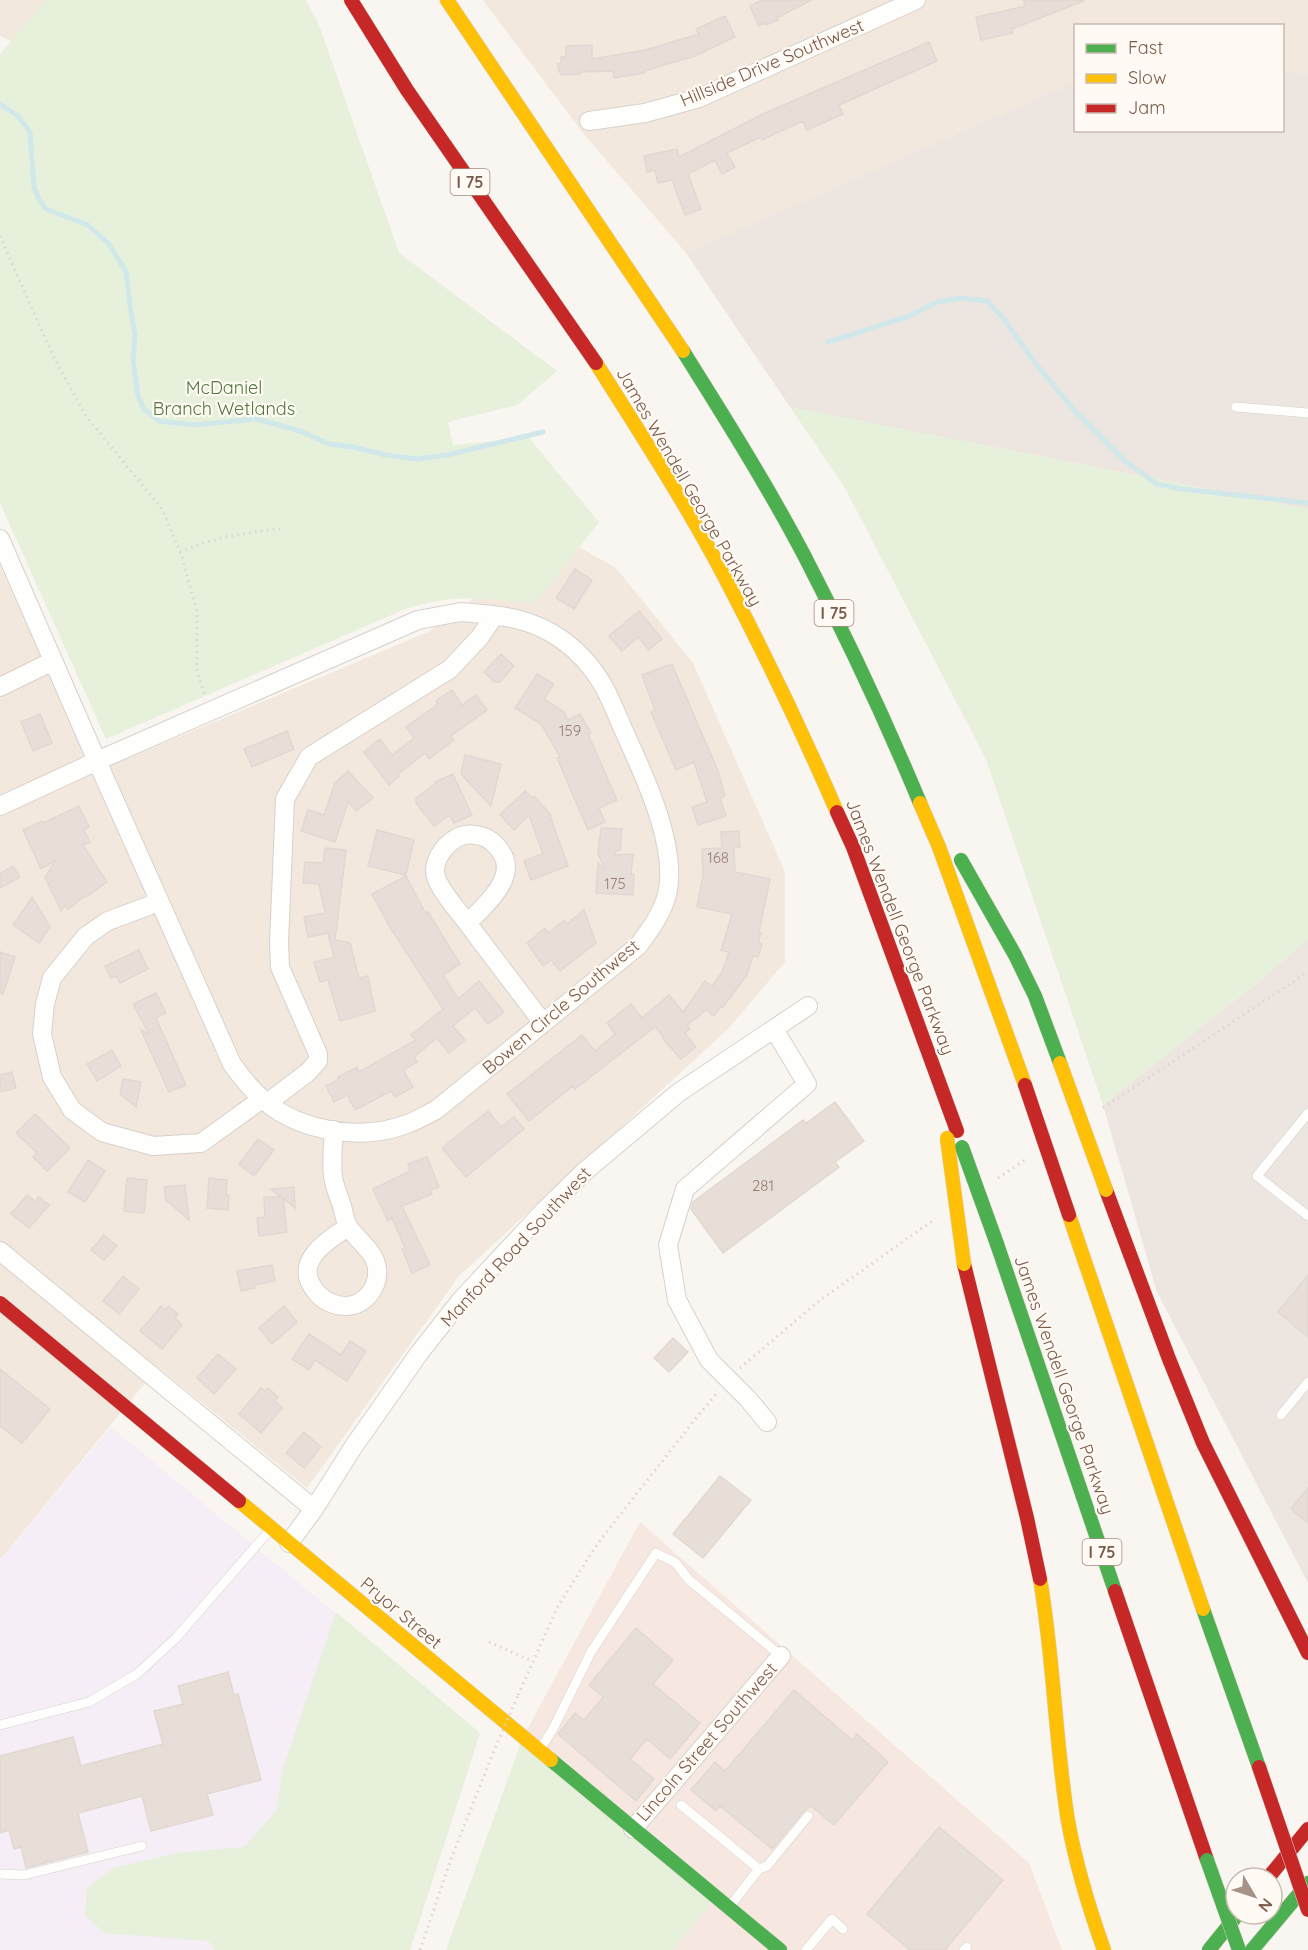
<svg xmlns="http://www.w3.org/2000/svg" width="1308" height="1950" font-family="Quicksand,sans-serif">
<rect width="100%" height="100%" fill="#f9f5f0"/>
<path fill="#f2e8de" d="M 0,0 L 57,0 L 19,45 L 0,36 Z
M 483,0 L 1308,0 L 1308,73 L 1283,71 L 1282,26 L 1076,26 L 1075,82 L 686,253 L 583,133 Z
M 558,535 L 616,568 L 693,663 L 785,872 L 785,962 L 728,1029 L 459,1276 L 307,1488 L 158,1367 L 0,1560 L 0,565 L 93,773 L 428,632 Z"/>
<path fill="#f6e8e1" d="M 640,1522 L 1029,1863 L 1062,1950 L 673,1950 L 716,1898 L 523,1737 Z"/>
<path fill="#ede5e0" d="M 1283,71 L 1308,73 L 1308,509 L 790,407 L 686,253 L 1075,82 L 1076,130 L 1282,130 Z
M 1308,939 L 1308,1583 L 1157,1292 L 1103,1105 L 1263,978 Z"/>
<path fill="#f6eef6" d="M 111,1427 L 480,1733 L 410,1950 L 0,1950 L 0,1560 Z"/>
<path fill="#e7f0db" d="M 46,0 L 306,0 L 319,25 L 399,253 L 557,371 L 517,405 L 448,422 L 453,445 L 529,438 L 599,522 L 535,604 C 486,597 452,594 405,609 L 106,739 L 0,503 L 0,54 Z
M 790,407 L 1308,509 L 1308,939 L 1263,978 L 1103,1105 L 986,759 L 845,488 Z
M 336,1612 L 480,1733 L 410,1950 L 215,1950 L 208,1941 L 104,1933 L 85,1915 L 87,1888 L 113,1868 L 177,1853 L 244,1847 L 277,1810 L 282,1771 Z
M 523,1737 L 716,1898 L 673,1950 L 446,1950 Z"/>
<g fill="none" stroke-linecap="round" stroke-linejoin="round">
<path stroke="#d0e8ea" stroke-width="5" d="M 0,104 L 18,116 L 30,132 L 34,188 L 39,199 L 46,209 L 88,225 L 109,244 L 126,272 L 130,306 L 135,335 L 133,360 L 138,396 L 144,409 L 159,421 L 195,425 L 257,419 L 300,431 L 329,444 L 353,447 L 386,455 L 417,459 L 447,455 L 543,432
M 828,342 L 907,317 L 937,302 L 962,298 L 987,301 L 1004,319 L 1032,359 L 1074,410 L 1125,461 L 1157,484 L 1182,489 L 1308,503"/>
</g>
<path fill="#e6ded7" stroke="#e2d8d2" stroke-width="1.5" d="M 762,0 L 812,0 L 776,18 L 778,20 L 766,25 L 765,23 L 759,26 L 750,6 Z
M 1023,0 L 1083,0 L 1084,1 L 1012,29 L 1013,33 L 981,40 L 976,17 L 1026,6 Z
M 725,16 L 735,37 L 695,56 L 644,71 L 644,73 L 614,78 L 613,71 L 580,72 L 580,74 L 561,75 L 561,72 L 559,72 L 558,64 L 561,64 L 561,57 L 566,57 L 566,46 L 592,45 L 592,59 L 645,50 L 699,34 L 696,29 Z
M 929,42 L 937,61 L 839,105 L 843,114 L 807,130 L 803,121 L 762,140 L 761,137 L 727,153 L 735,167 L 722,174 L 715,160 L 688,174 L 701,209 L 685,215 L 672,180 L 658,183 L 655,170 L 647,172 L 644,156 L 677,149 L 679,157 L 763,114 Z
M 575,569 L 592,580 L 574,609 L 556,598 Z
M 639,611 L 662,639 L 649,650 L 638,637 L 622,651 L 609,636 Z
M 501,654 L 514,666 L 500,682 L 494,682 L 484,672 Z
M 672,664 L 718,771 L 725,796 L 720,798 L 726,816 L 698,825 L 692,807 L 707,802 L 694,762 L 676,770 L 651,712 L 655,710 L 642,675 Z
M 537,674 L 554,684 L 544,699 L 563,711 L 568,720 L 580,714 L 591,733 L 588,734 L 617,800 L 599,808 L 605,822 L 588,830 L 557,758 L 560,757 L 541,724 L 515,708 Z
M 452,690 L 462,705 L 476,695 L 487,710 L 451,736 L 454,740 L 429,759 L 425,753 L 398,774 L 399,776 L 389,785 L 364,752 L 380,739 L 392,755 L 414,738 L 406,727 L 438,704 L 436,701 Z
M 40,714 L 52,743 L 33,751 L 21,722 Z
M 287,731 L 294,749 L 252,767 L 244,749 Z
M 465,755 L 501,764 L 491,806 L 461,774 Z
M 348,771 L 373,798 L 356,811 L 348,802 L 335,842 L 301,831 L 308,810 L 324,815 L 335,783 Z
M 453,774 L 472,815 L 454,823 L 450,815 L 434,826 L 416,803 L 416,798 L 436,783 L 435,782 Z
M 525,791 L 532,798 L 534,796 L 551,815 L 550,816 L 568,866 L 531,880 L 524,861 L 543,854 L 529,815 L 514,830 L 500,815 Z
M 79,806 L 89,827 L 84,830 L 90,842 L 83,845 L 107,882 L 86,897 L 85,896 L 68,909 L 65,905 L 61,911 L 45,877 L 56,860 L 41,869 L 23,830 L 42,821 L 43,823 Z
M 601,828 L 622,829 L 620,850 L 615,852 L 615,855 L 633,854 L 631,874 L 634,875 L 633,895 L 596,893 L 598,863 L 606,871 L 598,854 Z
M 377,830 L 414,840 L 406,875 L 368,866 Z
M 739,831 L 740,847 L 734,848 L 735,872 L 770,879 L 759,932 L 761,933 L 758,943 L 762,944 L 758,957 L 753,956 L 747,975 L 723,1007 L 721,1006 L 714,1016 L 706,1010 L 687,1025 L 690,1029 L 685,1033 L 696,1047 L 681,1059 L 663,1039 L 664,1038 L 655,1027 L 575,1089 L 573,1086 L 529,1121 L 507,1094 L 582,1035 L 595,1051 L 615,1034 L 607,1023 L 623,1010 L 631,1004 L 642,1018 L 669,995 L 683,1012 L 705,981 L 712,986 L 722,972 L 729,952 L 721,950 L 732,914 L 697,907 L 703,875 L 702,849 L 722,848 L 721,832 Z
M 325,848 L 346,850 L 335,940 L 350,943 L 359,978 L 368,976 L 375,1011 L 340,1021 L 328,980 L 320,982 L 314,962 L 334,957 L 328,933 L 308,937 L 304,917 L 325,913 L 319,884 L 303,883 L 305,862 L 323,863 Z
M 13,866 L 20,877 L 0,888 L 0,874 Z
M 406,876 L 426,914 L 428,912 L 460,964 L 443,975 L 458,999 L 479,981 L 504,1012 L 488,1024 L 475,1008 L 453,1026 L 465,1040 L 449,1053 L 437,1038 L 414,1057 L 417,1062 L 403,1070 L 413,1087 L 395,1097 L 391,1091 L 355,1110 L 347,1095 L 334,1102 L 326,1086 L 339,1079 L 338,1077 L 357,1067 L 359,1072 L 416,1040 L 411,1035 L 443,1009 L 390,927 L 372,894 Z
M 32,897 L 50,927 L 39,943 L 13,925 Z
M 584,910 L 596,943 L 560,971 L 551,960 L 543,966 L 527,943 L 545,928 L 549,933 L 564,920 L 567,924 Z
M 139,950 L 148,969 L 120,983 L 116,976 L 111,978 L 105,966 Z
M 0,952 L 15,957 L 3,994 L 0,993 Z
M 156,993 L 166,1013 L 156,1018 L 186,1085 L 169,1092 L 141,1030 L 149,1034 L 133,1004 Z
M 112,1050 L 121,1066 L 97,1081 L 87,1064 Z
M 12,1072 L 16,1088 L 0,1092 L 0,1075 Z
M 123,1079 L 141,1082 L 136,1107 L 120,1094 Z
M 835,1102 L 864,1141 L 835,1162 L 839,1167 L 723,1253 L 691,1209 L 693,1202 L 803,1120 L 806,1123 Z
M 488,1111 L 501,1127 L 514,1117 L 524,1129 L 466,1177 L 442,1148 Z
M 35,1114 L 70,1148 L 47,1171 L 33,1157 L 37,1153 L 16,1133 Z
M 258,1139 L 274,1150 L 254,1176 L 239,1164 Z
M 427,1157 L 439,1187 L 430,1190 L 432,1194 L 402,1206 L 430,1265 L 412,1273 L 402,1249 L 405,1248 L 392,1218 L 388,1221 L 373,1189 L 410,1171 L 408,1164 Z
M 88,1160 L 105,1171 L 85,1202 L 68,1192 Z
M 127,1178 L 147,1180 L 144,1213 L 124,1211 Z
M 209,1178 L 227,1180 L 226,1195 L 229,1195 L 228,1210 L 207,1208 Z
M 185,1185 L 189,1220 L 166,1200 L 164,1187 Z
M 294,1187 L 295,1208 L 283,1198 L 287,1232 L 259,1236 L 257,1218 L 265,1217 L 264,1197 L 281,1197 L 271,1189 Z
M 27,1195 L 35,1201 L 39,1197 L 49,1205 L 29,1228 L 11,1214 Z
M 104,1235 L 117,1246 L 104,1260 L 91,1250 Z
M 272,1265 L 275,1281 L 254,1285 L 255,1288 L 241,1291 L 237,1271 Z
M 1308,1275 L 1308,1337 L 1278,1312 Z
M 123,1276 L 139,1289 L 119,1314 L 103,1301 Z
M 161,1306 L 165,1310 L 168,1306 L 178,1314 L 175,1318 L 182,1325 L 162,1349 L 140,1331 Z
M 284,1306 L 297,1322 L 272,1344 L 259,1328 Z
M 309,1334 L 341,1355 L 350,1341 L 366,1351 L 347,1381 L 315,1360 L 309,1370 L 292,1359 Z
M 673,1338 L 688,1352 L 669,1372 L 654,1358 Z
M 218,1354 L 236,1369 L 214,1394 L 197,1378 Z
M 0,1369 L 50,1409 L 22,1443 L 0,1426 Z
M 261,1388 L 265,1391 L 268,1388 L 278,1397 L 275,1401 L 282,1408 L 261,1433 L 239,1414 Z
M 304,1432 L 321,1447 L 304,1468 L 286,1453 Z
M 720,1476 L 751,1500 L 703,1558 L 673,1534 Z
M 1308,1488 L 1308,1523 L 1291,1509 Z
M 636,1628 L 673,1660 L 653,1684 L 700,1723 L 670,1759 L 647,1739 L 630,1759 L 654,1779 L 636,1801 L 558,1734 L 575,1713 L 584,1720 L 603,1697 L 589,1685 Z
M 228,1672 L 234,1695 L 238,1694 L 261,1780 L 207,1794 L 213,1815 L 151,1831 L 142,1796 L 78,1813 L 88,1852 L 26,1868 L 21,1847 L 14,1849 L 9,1830 L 0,1833 L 0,1756 L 73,1737 L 81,1766 L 163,1744 L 154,1711 L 183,1704 L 178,1686 Z
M 794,1690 L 852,1740 L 857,1734 L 888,1762 L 834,1825 L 811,1806 L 803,1812 L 772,1849 L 720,1806 L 716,1811 L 691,1790 L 715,1762 L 725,1771 Z
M 939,1827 L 1003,1880 L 945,1950 L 910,1950 L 867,1914 Z"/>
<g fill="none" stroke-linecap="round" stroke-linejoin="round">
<defs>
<path id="lane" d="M 1236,407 L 1308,413
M 1308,1113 L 1257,1176 L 1308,1216
M 1281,1415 L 1308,1382
M 0,1725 L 89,1702 L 137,1674 L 176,1638 L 269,1531
M 541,1748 L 553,1729 L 591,1652 L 656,1553 L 676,1563 L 688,1579 L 781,1656
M 681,1805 L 759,1869 L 730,1906
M 759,1869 L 767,1866 L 808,1816
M 0,1874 L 24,1875 L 142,1846
M 806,1950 L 832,1919 L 843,1929
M 964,1950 L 967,1947"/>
<path id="street" d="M 589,121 L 645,113 L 699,98 L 916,0
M 0,539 L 97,761 L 0,806
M 461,612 C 498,615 530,617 561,639 C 578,651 594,669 604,687 C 611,700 617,715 623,729 C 643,773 676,841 668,890 C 664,911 650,930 638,946 L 436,1110 C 427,1114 417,1121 407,1124 C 363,1141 302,1132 266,1102 C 252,1091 242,1078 232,1064 L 97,761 L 418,620 Z
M 0,687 L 53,661
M 159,902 L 108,921 L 86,936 L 52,978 L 45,1004 L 42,1034 L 52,1077 L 72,1110 L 102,1132 L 153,1146 L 201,1143 L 262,1099
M 468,923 C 489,900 527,871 491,841 C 484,835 470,833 461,836 C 448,841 435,856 435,871 C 435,874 437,881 439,884 C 448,901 463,916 474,932 C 497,962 520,993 543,1023
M 267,1103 L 307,1073 L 318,1061 L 318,1054 L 280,967 L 279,943 L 285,799 L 309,757 L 450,669 L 480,637 L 495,615
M 334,1130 C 333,1145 331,1161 333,1176 C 334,1186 339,1197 342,1206 C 344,1213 345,1222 349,1228 C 358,1240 376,1253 377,1269 C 379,1287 365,1306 345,1306 C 335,1306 324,1301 317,1293 C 291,1263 325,1242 348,1227
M 0,1251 L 314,1509
M 767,1422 L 748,1399 L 709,1360 L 677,1300 L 668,1245 L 685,1189 L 807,1084 L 774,1029
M 289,1543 L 314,1509 L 354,1446 L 420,1352 L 461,1300 L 544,1211 L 584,1172 L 678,1093 L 808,1006
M 633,1829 L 781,1656"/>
<path id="fast" d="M 683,351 C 725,418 767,485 804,555 C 846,636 885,719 920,803
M 961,860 L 1015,955 L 1035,996 L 1060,1063
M 997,1244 L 1115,1591
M 1203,1609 L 1259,1767
M 551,1760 L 780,1950
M 1209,1950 L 1238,1914
M 1252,1950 L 1308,1883"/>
<path id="slow" d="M 447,0 L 683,351
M 596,363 C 640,433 685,502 723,574 C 764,652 802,731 837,812
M 920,803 L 939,847 L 1025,1085
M 1069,1215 L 1203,1609
M 239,1501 L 551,1760
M 1040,1579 C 1054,1659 1055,1741 1068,1821 C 1076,1865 1089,1908 1104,1950"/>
<path id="jam" d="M 351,0 L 407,90 L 596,363
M 837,812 L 853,847 L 957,1131
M 1106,1190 L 1169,1359 L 1203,1443 L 1308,1653
M 964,1264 L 1027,1518 L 1040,1579
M 0,1303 L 239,1501
M 1115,1591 L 1207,1860
M 1268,1878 L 1308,1829"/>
</defs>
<use href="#lane" stroke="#d7d1cb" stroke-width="10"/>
<use href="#street" stroke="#d7d1cb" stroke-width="20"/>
<use href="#fast" stroke="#d9d2cb" stroke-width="15"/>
<use href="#slow" stroke="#d9d2cb" stroke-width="15"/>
<use href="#jam" stroke="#d9d2cb" stroke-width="15"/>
<path stroke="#dcd5d0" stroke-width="3" stroke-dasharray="1.5 4.5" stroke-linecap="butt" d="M 0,236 L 53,356 L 86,416 L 162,509 L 182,557 L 197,612 L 197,672 L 205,695
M 180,552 C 214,537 244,533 280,529
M 1103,1108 L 1308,972
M 998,1178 L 1025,1160
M 740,1368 L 819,1301 L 935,1219
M 489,1642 L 532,1661
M 518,1695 L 558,1606 L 598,1543 L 696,1418 L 717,1393
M 420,1950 L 451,1859 L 493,1753"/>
<use href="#lane" stroke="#fefefd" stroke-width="9"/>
<use href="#street" stroke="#fefefd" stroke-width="18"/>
<use href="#fast" stroke="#4caf50" stroke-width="14"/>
<use href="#slow" stroke="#ffc107" stroke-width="14"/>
<use href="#jam" stroke="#c62828" stroke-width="14"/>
<defs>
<path id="fast-bridge" d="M 962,1147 L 997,1244
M 1207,1860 L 1239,1950"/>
<path id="slow-bridge" d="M 1060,1063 L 1106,1190
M 947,1138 L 964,1264"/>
<path id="jam-bridge" d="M 1025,1085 L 1069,1215
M 1259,1767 L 1308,1910"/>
</defs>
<use href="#fast-bridge" stroke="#dad1cc" stroke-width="15" stroke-linecap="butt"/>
<use href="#slow-bridge" stroke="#dad1cc" stroke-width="15" stroke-linecap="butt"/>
<use href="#jam-bridge" stroke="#dad1cc" stroke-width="15" stroke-linecap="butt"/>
<path stroke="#dcd5d0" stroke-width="3" stroke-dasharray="1.5 4.5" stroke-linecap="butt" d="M 493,1753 L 518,1695"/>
<use href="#fast-bridge" stroke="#4caf50" stroke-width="14"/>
<use href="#slow-bridge" stroke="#ffc107" stroke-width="14"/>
<use href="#jam-bridge" stroke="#c62828" stroke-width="14"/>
</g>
<g text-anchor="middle" stroke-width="4.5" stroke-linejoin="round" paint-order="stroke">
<g font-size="15" fill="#977e72">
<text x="570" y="736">159</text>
<text x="718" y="863">168</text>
<text x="615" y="889">175</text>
<text x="763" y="1191">281</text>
</g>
<g fill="#fffaf3" stroke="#a28b7f" stroke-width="1.5">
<rect x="450.5" y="169" width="39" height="26" rx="4.5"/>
<rect x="814.5" y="600" width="39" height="26" rx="4.5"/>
<rect x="1082.5" y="1539" width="39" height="26" rx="4.5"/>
</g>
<g font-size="16" font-weight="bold" fill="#7a5c4d">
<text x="470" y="188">I 75</text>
<text x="834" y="619">I 75</text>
<text x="1102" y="1558">I 75</text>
</g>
<g font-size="18" fill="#7a5c4d" stroke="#fffaf3">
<text transform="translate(772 63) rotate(-23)" y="6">Hillside Drive Southwest</text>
<text transform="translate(689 487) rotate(60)" y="6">James Wendell George Parkway</text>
<text transform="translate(900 927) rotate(69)" y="6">James Wendell George Parkway</text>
<text transform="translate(561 1007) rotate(-40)" y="6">Bowen Circle Southwest</text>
<text transform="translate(516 1247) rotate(-47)" y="6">Manford Road Southwest</text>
<text transform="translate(1064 1385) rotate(71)" y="6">James Wendell George Parkway</text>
<text transform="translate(401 1613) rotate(40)" y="6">Pryor Street</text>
<text transform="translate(707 1742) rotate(-49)" y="6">Lincoln Street Southwest</text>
</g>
<g font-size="18" fill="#537a41" stroke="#fffaf3">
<text x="224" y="394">McDaniel<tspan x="224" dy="21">Branch Wetlands</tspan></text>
</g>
</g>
<rect x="1074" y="24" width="210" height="108" fill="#fffaf3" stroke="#cabbb1" stroke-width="1.5"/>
<rect x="1086" y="44" width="30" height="9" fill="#4caf50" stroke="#cabbb1" stroke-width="1.5"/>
<text x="1128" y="54" font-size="18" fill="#7a5c4d">Fast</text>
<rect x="1086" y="74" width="30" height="9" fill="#ffc107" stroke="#cabbb1" stroke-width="1.5"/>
<text x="1128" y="84" font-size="18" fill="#7a5c4d">Slow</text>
<rect x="1086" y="104" width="30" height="9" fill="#c62828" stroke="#cabbb1" stroke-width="1.5"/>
<text x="1128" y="114" font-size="18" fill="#7a5c4d">Jam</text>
<g transform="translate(1254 1896) rotate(129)"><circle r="28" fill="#fffaf3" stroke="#cabbb1" stroke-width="1.5"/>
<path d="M0-4.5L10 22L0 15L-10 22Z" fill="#a69286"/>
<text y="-9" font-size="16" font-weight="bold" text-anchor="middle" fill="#7a5c4d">N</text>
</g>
</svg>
